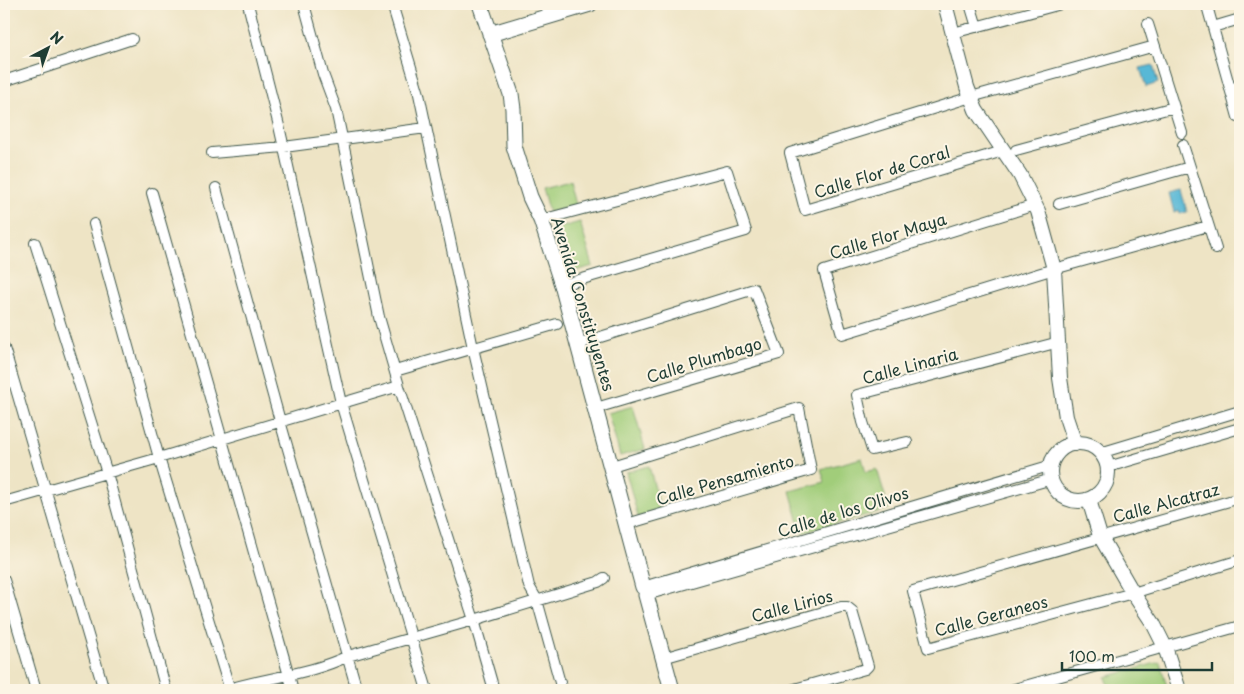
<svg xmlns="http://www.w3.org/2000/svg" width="1244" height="694" font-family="'Playpen Sans',sans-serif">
<rect width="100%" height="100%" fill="#fcf5e5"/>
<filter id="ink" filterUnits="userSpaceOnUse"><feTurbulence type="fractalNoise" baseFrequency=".02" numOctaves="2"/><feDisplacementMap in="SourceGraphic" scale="10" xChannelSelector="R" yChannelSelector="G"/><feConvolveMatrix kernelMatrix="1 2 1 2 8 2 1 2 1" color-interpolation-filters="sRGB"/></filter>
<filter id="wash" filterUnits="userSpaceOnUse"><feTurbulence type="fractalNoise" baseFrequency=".0096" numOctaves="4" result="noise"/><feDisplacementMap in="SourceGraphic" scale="20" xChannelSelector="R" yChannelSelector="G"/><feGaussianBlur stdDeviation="1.12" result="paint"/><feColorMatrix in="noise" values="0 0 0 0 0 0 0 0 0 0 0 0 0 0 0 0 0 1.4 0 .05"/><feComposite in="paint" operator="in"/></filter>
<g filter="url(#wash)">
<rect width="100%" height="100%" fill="#eee4c5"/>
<path fill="#a1cd7a" stroke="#608557" d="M 570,181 L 576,205 L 549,213 L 542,188 Z
M 580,222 L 593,266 L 568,273 L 555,229 Z
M 633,406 L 645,449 L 620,456 L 608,413 Z
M 862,458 L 866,472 L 877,469 L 889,509 L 802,533 L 790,491 L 825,482 L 821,469 Z
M 649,466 L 661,511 L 638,517 L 626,472 Z
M 1160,662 L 1168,690 L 1110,690 L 1106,677 Z"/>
<path fill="#58b8d6" stroke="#3c7a85" d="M 1153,65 L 1158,83 L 1146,87 L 1140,68 Z
M 1181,190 L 1187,212 L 1180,214 L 1179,210 L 1174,212 L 1169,193 Z"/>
</g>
<g filter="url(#ink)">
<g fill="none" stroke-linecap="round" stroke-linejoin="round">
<defs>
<path id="minor" d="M 248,4 L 279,126 L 341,403 L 427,690
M 304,4 L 323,74 L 336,109 L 379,317 L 399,386 L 474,620 L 494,690
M 392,4 L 419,94 L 473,348 L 529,586 L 537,600 L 562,690
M 970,4 L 977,27
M 1207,6 L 1238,117
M 1148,24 L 1182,133
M 1213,27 L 1240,19
M 953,33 L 1061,4
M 4,81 L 132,39
M 1230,89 L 1240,86
M 1183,145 L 1216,249
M 1016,150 L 1174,107
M 1003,151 L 805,210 L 790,153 L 971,97 L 1155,46
M 212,153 L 284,147 L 426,128
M 216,188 L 280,421 L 357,690
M 152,193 L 293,690
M 1059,204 L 1190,167
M 1035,205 L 824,271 L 842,334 L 1054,269 L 1208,226
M 541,220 L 727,171 L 746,231 L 562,285
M 94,224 L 159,458 L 230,690
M 35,243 L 107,473 L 166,690
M 578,344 L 754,289 L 779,354 L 596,408
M 4,348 L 104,690
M 395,371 L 557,324
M 907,442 L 872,450 L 863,422 L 857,395 L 1059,342
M 1100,453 L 1240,411
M 612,466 L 799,408 L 811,470 L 627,524
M 1108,467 L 1240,428
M 1240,498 L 913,591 L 928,648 L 1133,593 L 1240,560
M 4,502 L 152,460 L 399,386
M 4,580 L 36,690
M 643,587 L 1052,465
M 646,595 L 1052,479
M 663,658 L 841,607 L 847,607 L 852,611 L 868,666 L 865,669 L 791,690
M 226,690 C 266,677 309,675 348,656 L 474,620 L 598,582 L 604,578
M 1011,690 L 1240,626"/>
<path id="tertiary" d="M 945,4 L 967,87 L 976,110 L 1020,175 L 1038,211 L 1054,269 L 1060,378 L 1066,417 L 1075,444
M1050 472a29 29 0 1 1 58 0a29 29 0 1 1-58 0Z
M 1089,500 L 1100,536 L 1133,593 L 1153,623 L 1165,647 L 1179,690"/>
<path id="secondary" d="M 480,4 L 511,94 L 513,109 L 514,146 L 530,197 L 541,220 L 562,285 L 643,587
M 490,34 L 590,4
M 646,595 L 672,690"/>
</defs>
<use href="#minor" stroke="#3e564a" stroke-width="12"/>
<use href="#tertiary" stroke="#3e564a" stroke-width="16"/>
<use href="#secondary" stroke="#3e564a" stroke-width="17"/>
<use href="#minor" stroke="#fff" stroke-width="10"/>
<use href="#tertiary" stroke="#fff" stroke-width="14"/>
<use href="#secondary" stroke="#fff" stroke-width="15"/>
</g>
</g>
<g text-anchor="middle" stroke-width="4" stroke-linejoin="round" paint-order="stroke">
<g font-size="16" fill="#1f3d34" stroke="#fcf5e5">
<text transform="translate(882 172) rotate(-17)" y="6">Calle Flor de Coral</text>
<text transform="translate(888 236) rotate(-17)" y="6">Calle Flor Maya</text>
<text transform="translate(583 304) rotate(73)" y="6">Avenida Constituyentes</text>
<text transform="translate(704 360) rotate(-17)" y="6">Calle Plumbago</text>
<text transform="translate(910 366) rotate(-15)" y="6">Calle Linaria</text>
<text transform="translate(725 480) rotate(-16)" y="6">Calle Pensamiento</text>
<text transform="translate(1166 503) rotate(-15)" y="6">Calle Alcatraz</text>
<text transform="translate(843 512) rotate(-17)" y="6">Calle de los Olivos</text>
<text transform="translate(792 606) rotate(-15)" y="6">Calle Lirios</text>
<text transform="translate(991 616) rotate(-15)" y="6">Calle Geraneos</text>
</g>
</g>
<rect width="1244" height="694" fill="none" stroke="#fcf5e5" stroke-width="20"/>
<g transform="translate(48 48) rotate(41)" stroke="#fcf5e5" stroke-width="4" paint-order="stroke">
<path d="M0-4L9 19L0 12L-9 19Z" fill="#1f3d34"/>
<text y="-8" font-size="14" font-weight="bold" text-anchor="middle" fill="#1f3d34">N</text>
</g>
<path d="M1062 662v8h150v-8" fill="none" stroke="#1f3d34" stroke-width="2.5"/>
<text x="1069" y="662" font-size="15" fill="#1f3d34" stroke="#fcf5e5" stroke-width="4" paint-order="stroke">100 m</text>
</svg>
